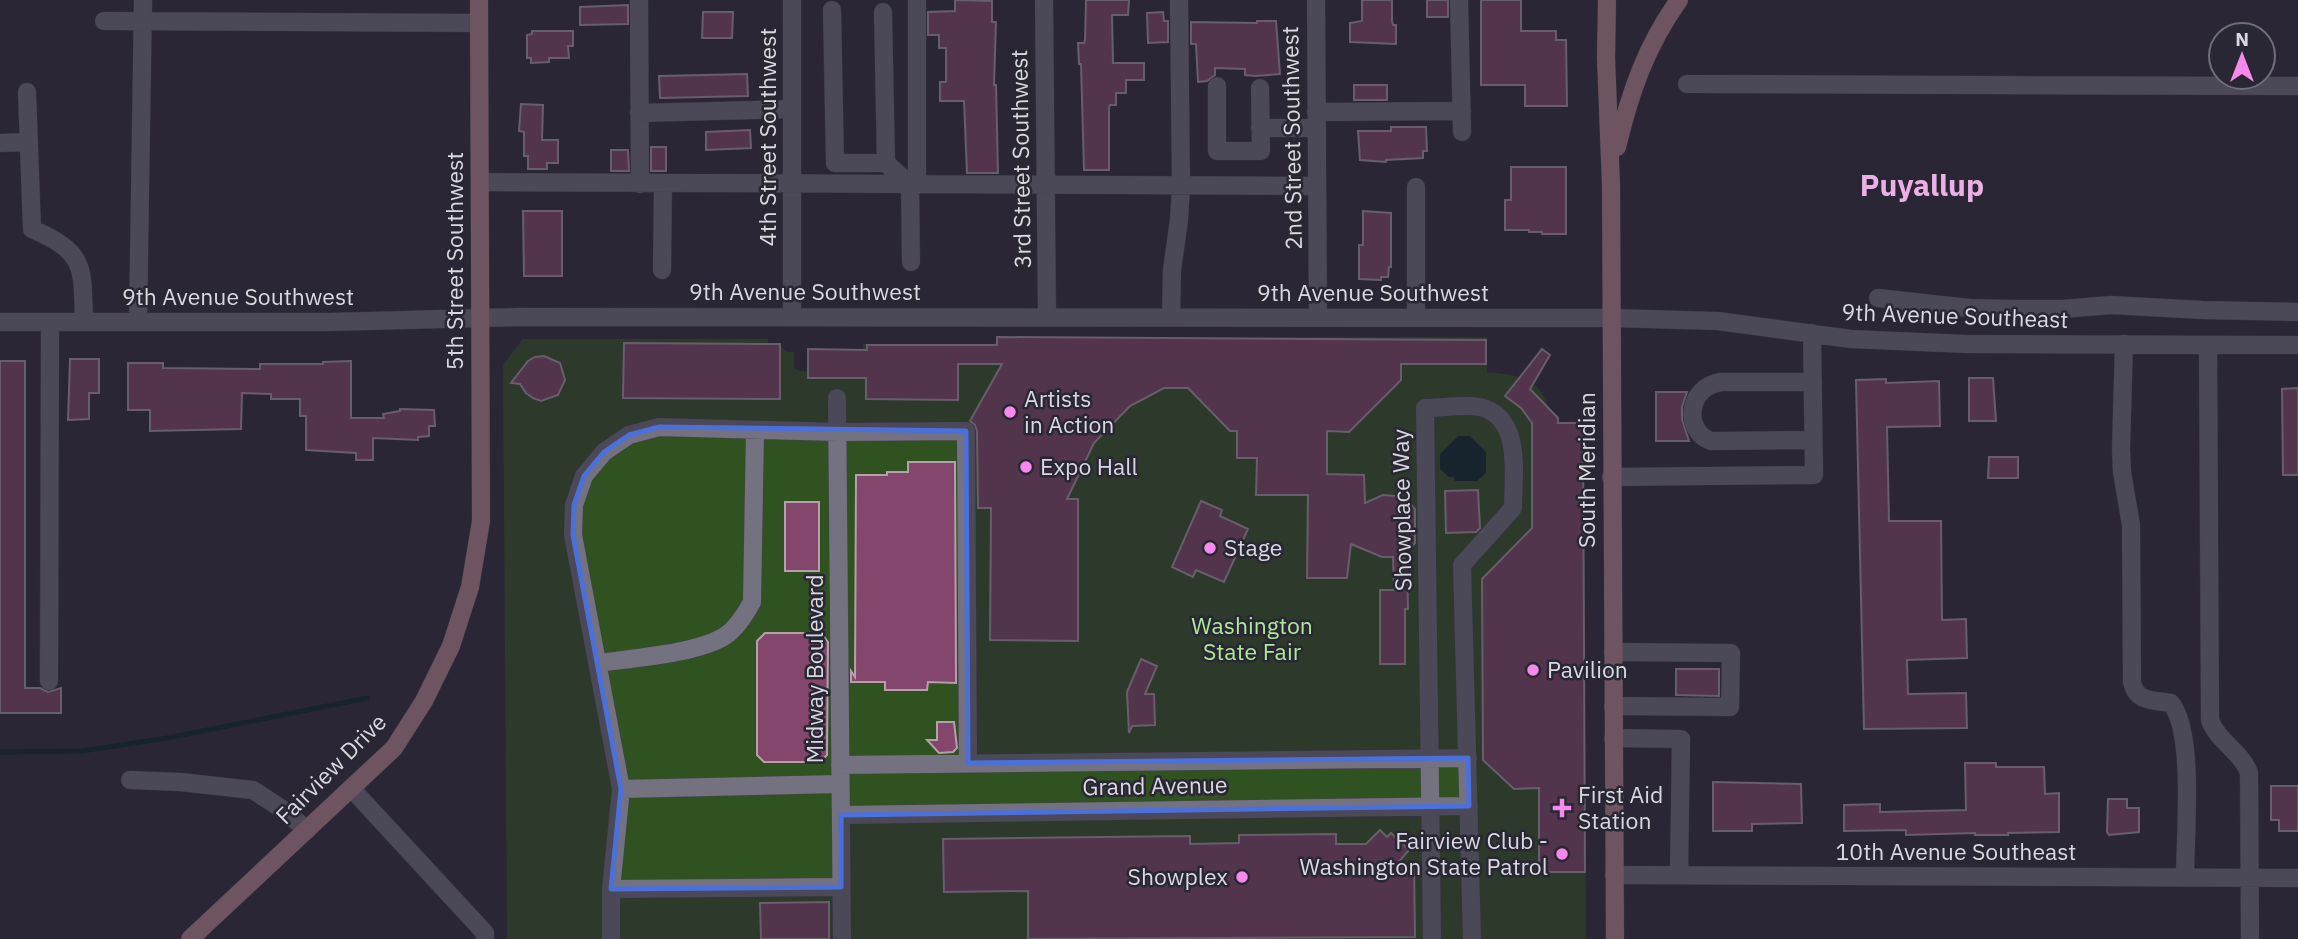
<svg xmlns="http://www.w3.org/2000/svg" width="2298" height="939" font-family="'IBM Plex Sans',sans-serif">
<rect width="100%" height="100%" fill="#2a2735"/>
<path fill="#305120" d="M 996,337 L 1487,337 L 1487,373 C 1515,373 1547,380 1548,414 L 1558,415 L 1558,423 L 1583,423 L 1586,939 L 507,939 L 503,365 L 523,339 L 768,339 L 768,344 L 780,344 L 781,347 L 788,352 L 794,352 L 794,368 L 800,371 L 807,371 L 863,351 L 863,344 L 995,345 Z"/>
<path fill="#002024" d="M 1458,436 L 1470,436 L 1486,452 L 1486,473 L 1477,481 L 1455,481 L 1454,477 L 1449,477 L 1440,469 L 1440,454 Z"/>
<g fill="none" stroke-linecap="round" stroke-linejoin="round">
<path stroke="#002024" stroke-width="5" d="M 0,752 L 82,751 L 167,738 L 367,698"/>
</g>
<path fill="#84466c" stroke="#b3a0aa" stroke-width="2" d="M 955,0 L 992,1 L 992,22 L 996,22 L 994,85 L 996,85 L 998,173 L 967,173 L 964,101 L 940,101 L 940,82 L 946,82 L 946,48 L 939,48 L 939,35 L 928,35 L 928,12 L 955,11 Z
M 1086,0 L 1129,0 L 1128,15 L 1112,15 L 1113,63 L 1144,63 L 1144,80 L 1126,80 L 1126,93 L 1116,93 L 1116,105 L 1110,105 L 1109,108 L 1109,170 L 1084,170 L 1081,64 L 1079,64 L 1078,43 L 1084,43 L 1085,40 Z
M 1362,0 L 1392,0 L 1392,21 L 1393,25 L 1396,25 L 1396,44 L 1350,42 L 1350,23 L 1362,21 Z
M 1427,0 L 1448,0 L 1448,17 L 1427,17 Z
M 1481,0 L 1521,0 L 1521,31 L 1556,31 L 1556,40 L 1566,40 L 1567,106 L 1525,106 L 1525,85 L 1481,85 Z
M 628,5 L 628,24 L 580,25 L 580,7 Z
M 703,12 L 733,12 L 732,38 L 702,38 Z
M 1163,12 L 1164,21 L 1168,21 L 1168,42 L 1148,43 L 1147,13 Z
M 1257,21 L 1276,21 L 1280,74 L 1255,76 L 1245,75 L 1245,69 L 1215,68 L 1215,75 L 1207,81 L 1198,82 L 1196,44 L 1191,44 L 1191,22 L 1257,23 Z
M 532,31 L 573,31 L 573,46 L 568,46 L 569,58 L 549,58 L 549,62 L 531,63 L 531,58 L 527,58 L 527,35 L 532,34 Z
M 747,74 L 748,96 L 660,98 L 659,76 Z
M 1354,85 L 1387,85 L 1387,100 L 1354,100 Z
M 521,104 L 543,105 L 542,140 L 558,140 L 558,163 L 547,163 L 547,169 L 528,169 L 528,156 L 524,156 L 524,132 L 519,131 Z
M 1391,127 L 1426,127 L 1427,151 L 1423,151 L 1423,158 L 1386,160 L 1386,162 L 1360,160 L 1358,131 L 1391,131 Z
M 750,130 L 751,148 L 706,150 L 706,132 Z
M 651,147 L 666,147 L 666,171 L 651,171 Z
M 611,150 L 628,150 L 629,171 L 611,171 Z
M 1511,167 L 1566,167 L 1566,234 L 1542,234 L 1542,232 L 1529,232 L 1529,230 L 1505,230 L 1505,200 L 1511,200 Z
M 523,211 L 562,211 L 562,276 L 524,276 Z
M 1363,211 L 1391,213 L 1391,267 L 1389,267 L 1388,277 L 1381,277 L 1381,280 L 1359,279 L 1359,245 L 1363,245 Z
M 997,337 L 1486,340 L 1486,364 L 1401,364 L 1401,380 L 1349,432 L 1327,431 L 1327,474 L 1364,475 L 1365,503 L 1383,495 L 1395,496 L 1407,500 L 1415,509 L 1415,543 L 1402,556 L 1407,566 L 1408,609 L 1405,609 L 1405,664 L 1380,664 L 1380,590 L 1394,590 L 1393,557 L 1382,557 L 1351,544 L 1347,578 L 1307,578 L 1308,495 L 1256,495 L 1257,458 L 1237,458 L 1237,431 L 1230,431 L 1188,388 L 1164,388 L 1130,406 L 1094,443 L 1067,499 L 1078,499 L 1078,641 L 990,640 L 991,508 L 978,508 L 977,431 L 975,425 L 970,421 L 1002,364 L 958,364 L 958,400 L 866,399 L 866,378 L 808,378 L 808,349 L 867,350 L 867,345 L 997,345 Z
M 624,343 L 780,344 L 780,399 L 623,398 Z
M 1542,349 L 1550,355 L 1530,389 L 1558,418 L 1558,423 L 1583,423 L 1585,872 L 1539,872 L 1539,788 L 1514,789 L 1483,760 L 1482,579 L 1532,528 L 1532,423 L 1521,408 L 1505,396 Z
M 544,356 L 560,363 L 565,380 L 558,395 L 541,401 L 533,398 L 526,393 L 520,384 L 511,383 L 528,361 L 535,357 Z
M 70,359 L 99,359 L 99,393 L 89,393 L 89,419 L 68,420 Z
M 0,361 L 25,361 L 25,688 L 40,688 L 48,692 L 61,688 L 61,713 L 0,713 Z
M 351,361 L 351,418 L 384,418 L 383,414 L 400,411 L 400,409 L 434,410 L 435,426 L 429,426 L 429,436 L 418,437 L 418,440 L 373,438 L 373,460 L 356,460 L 356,453 L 306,450 L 306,416 L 300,416 L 300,399 L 271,399 L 271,394 L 242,393 L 241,429 L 150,431 L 150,410 L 128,410 L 128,363 L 163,363 L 163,368 L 260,369 L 260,364 L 323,364 L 323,362 Z
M 1969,378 L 1993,378 L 1996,421 L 1969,421 Z
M 1886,379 L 1886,383 L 1939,381 L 1940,426 L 1887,427 L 1889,521 L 1941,521 L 1942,620 L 1966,619 L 1967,658 L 1907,660 L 1908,694 L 1966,693 L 1967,728 L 1864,729 L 1856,380 Z
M 2298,388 L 2298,475 L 2283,475 L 2282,389 Z
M 1656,392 L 1687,392 L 1682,407 L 1682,419 L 1689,441 L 1656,441 Z
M 1989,457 L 2018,457 L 2018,478 L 1988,478 Z
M 908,462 L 955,462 L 956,683 L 928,682 L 927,690 L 885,690 L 885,682 L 851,682 L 851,671 L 855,677 L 856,475 L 887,475 L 887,472 L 908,472 Z
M 1478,490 L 1480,528 L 1476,532 L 1446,533 L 1445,491 Z
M 1201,501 L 1222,510 L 1220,516 L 1248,529 L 1224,582 L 1196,570 L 1193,577 L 1172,567 Z
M 785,502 L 819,502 L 819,571 L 785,571 Z
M 765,633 L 821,633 L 828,642 L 827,755 L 820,762 L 764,762 L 757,755 L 757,641 Z
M 1141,659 L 1157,666 L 1145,694 L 1154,694 L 1155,725 L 1132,726 L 1129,733 L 1127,692 Z
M 1676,669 L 1719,669 L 1719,696 L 1676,695 Z
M 937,722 L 954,722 L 957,748 L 953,752 L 939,753 L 927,740 L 937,740 Z
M 1965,763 L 1996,763 L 1996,767 L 2044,767 L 2045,794 L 2059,793 L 2059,832 L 2008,833 L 2008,835 L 1975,835 L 1975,833 L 1906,835 L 1906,830 L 1844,831 L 1844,805 L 1880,804 L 1880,812 L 1966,810 Z
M 1713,782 L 1801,784 L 1802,823 L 1752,824 L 1752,831 L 1713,831 Z
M 2271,786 L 2298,786 L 2298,831 L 2279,831 L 2279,820 L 2271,820 Z
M 2108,799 L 2127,799 L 2127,808 L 2139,808 L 2139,832 L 2109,835 L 2107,832 Z
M 1380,830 L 1387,837 L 1391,833 L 1409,850 L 1395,866 L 1414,866 L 1415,937 L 1028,939 L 1028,891 L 944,892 L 943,839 L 1190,836 L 1190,844 L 1239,843 L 1239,835 L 1336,834 L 1336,844 L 1366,844 Z
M 829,902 L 829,939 L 761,939 L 760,903 Z"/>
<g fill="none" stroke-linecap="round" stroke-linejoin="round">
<defs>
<path id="minor" d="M 639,0 L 640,184
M 792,0 L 792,317
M 1044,0 L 1047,317
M 1316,0 L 1318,317
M 1459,0 L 1462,132
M 832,10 L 835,163 L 886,163
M 883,12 L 886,163 L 910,185 L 911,262
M 104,21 L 479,23
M 1687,84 L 2298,86
M 1217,86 L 1217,151 L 1261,151 L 1260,88
M 27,92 L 32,229 C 87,253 82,267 84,322
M 1316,112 L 1462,111
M 639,113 L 792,109
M 1260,128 L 1317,128
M 0,143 L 29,142
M 480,182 L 1317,186
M 917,185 L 917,0
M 662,270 L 663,184
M 1878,298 L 1969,308 L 2016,309 L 2062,309 L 2111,305 L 2203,310 L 2298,312
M 1171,317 L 1172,270 L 1179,220 L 1181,186 L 1179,0
M 1416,317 L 1416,187
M 0,322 L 329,322 L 519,317 L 1611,318 L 1718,321 L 1851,339 L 1966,344 L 2298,345
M 138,322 L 143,0
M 2124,344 L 2121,449 L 2122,472 L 2131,525 L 2132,682 C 2136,702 2153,700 2171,703 C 2195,733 2185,836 2185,877
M 2208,345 L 2210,720 C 2217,741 2242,752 2249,773 L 2250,939
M 1813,382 L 1721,382 C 1687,387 1683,431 1711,441 L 1813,440
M 837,398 L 842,939
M 1611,477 L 1814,475 L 1812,333
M 1613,652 L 1731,653 L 1730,707 L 1613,706
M 598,663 C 633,658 696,654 725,636 C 737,628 745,615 752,602 L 755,430
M 49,681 L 50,322
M 1613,738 L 1681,739 L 1679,875
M 840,765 L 1468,758
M 130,780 L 180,782 L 253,790 L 282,809 L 307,830
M 351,788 L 485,933 L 485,939
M 621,789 L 840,784
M 841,815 L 1469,806
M 1614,875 L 2298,878
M 611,889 L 841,887
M 611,939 L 611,889 L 621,789 L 573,535 L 574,505 L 584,476 L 604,452 L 629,435 L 659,427 L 838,432 L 966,431 L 968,763
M 1432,939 L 1425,408 C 1442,408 1464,404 1480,407 C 1523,417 1513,476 1513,508 L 1462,565 L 1472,939"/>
<path id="major" d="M 1607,0 L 1606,58 L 1611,185 L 1615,939
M 1617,147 C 1630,93 1646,46 1679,0
M 190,939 L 394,748 L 424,701 L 451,646 L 470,587 L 481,521 L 479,0"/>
</defs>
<use href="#minor" stroke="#464450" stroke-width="19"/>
<use href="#major" stroke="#464450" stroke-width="19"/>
<use href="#minor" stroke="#747181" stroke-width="18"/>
<use href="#major" stroke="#c18c98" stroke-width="18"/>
</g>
<path d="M0 0H2298V939H0ZM 659,427 L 966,431 L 968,763 L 1468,758 L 1469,806 L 841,815 L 841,887 L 611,889 L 621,789 L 573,535 L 574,505 L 584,476 L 604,452 L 629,435 Z" fill="#2a2735" fill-opacity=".55" fill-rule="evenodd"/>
<path fill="none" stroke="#4c70da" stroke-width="5" stroke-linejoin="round" d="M 659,427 L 966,431 L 968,763 L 1468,758 L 1469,806 L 841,815 L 841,887 L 611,889 L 621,789 L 573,535 L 574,505 L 584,476 L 604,452 L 629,435 Z"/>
<g fill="#f788ec" stroke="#2a2735" stroke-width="2.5">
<circle cx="1010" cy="412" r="7"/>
<circle cx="1026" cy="467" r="7"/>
<circle cx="1210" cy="548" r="7"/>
<circle cx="1533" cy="670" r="7"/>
<path d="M1558.5 797.5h7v7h7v7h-7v7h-7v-7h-7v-7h7z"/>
<circle cx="1562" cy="854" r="7"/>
<circle cx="1242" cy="877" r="7"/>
</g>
<g text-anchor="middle" stroke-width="5" stroke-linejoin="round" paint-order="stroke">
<g font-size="23" fill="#d9d8e1" stroke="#2a2735">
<text transform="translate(768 137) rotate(-90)" y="8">4th Street Southwest</text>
<text transform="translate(1292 138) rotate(-91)" y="8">2nd Street Southwest</text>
<text transform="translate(1021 159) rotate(-91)" y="8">3rd Street Southwest</text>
<text transform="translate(455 261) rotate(-90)" y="8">5th Street Southwest</text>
<text x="805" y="300">9th Avenue Southwest</text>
<text x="1373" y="301">9th Avenue Southwest</text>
<text x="238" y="305">9th Avenue Southwest</text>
<text transform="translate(1955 316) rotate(2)" y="8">9th Avenue Southeast</text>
<text transform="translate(1587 470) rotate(-90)" y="8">South Meridian</text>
<text transform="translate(1402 510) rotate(-91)" y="8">Showplace Way</text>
<text transform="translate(815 669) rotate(-90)" y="8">Midway Boulevard</text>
<text transform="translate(331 769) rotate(-45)" y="8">Fairview Drive</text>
<text transform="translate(1155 786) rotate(-1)" y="8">Grand Avenue</text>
<text x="1956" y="860">10th Avenue Southeast</text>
</g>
<g font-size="23" fill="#d9d8e1" stroke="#2a2735" text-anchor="start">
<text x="1024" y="407">Artists<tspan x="1024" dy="26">in Action</tspan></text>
<text x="1040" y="475">Expo Hall</text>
<text x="1224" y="556">Stage</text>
<text x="1547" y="678">Pavilion</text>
<text x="1578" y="803">First Aid<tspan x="1578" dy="26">Station</tspan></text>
<text x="1548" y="849" text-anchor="end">Fairview Club -<tspan x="1548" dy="26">Washington State Patrol</tspan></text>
<text x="1228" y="885" text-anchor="end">Showplex</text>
</g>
<g font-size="23" fill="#aeea95" stroke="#2a2735">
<text x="1252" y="634">Washington<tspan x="1252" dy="26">State Fair</tspan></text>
</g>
<g font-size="30" font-weight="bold" fill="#edb0e6" stroke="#2a2735">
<text x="1922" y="196">Puyallup</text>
</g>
</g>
<g transform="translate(2242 56)"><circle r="33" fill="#2a2735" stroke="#706e7a" stroke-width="2"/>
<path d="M0-5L12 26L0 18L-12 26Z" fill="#f788ec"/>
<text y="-10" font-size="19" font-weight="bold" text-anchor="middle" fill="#d9d8e1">N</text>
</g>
</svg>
